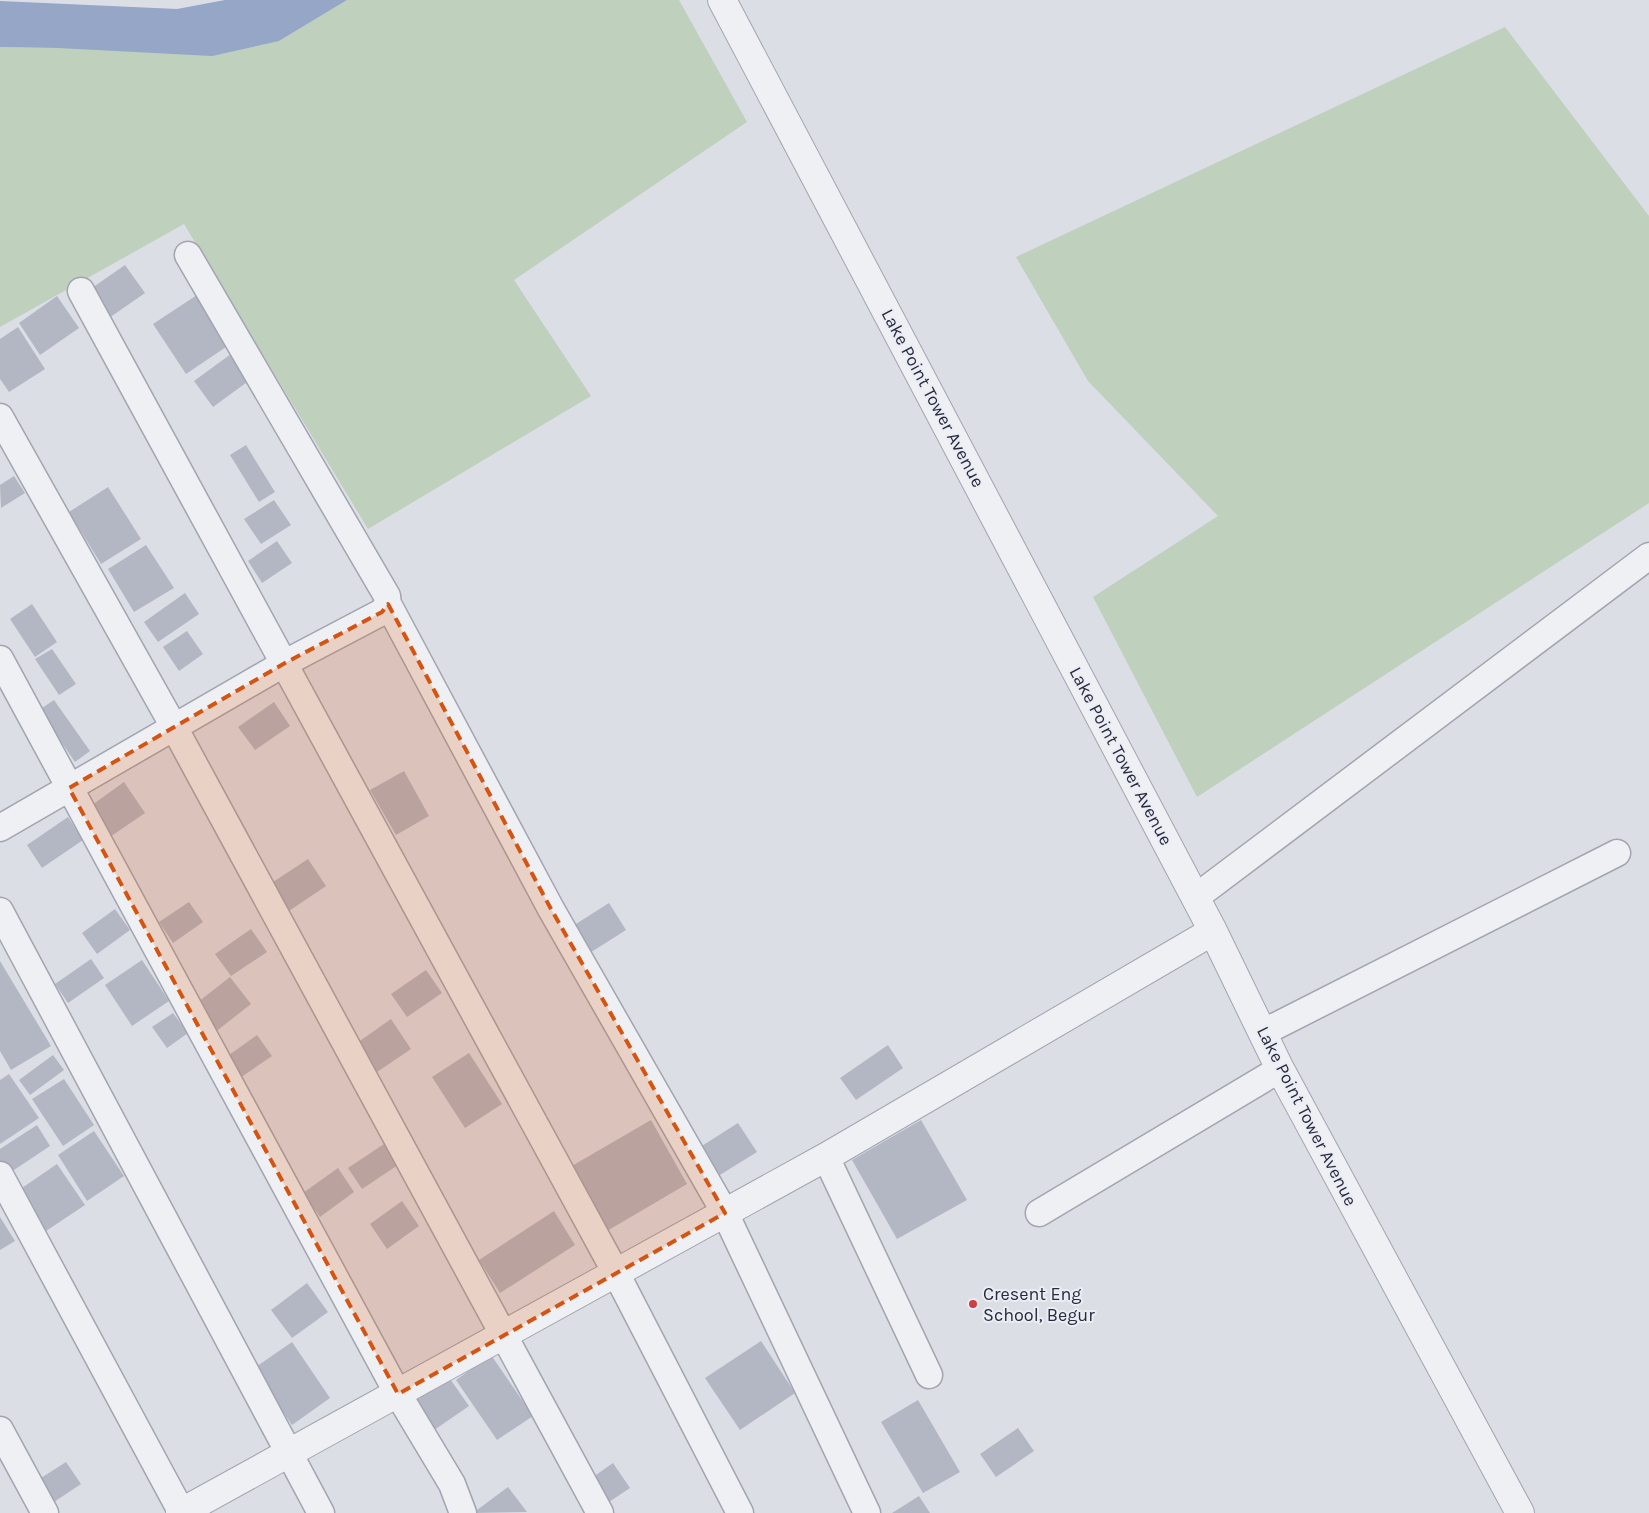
<svg xmlns="http://www.w3.org/2000/svg" width="1649" height="1513" font-family="Karla,sans-serif">
<rect width="100%" height="100%" fill="#dcdee6"/>
<path fill="#bfd0bd" d="M 347,0 L 679,0 L 747,122 L 514,280 L 591,396 L 368,529 L 184,224 L 0,327 L 0,47 L 58,48 L 279,41 Z
M 1505,27 L 1649,216 L 1649,503 L 1197,797 L 1093,597 L 1218,516 L 1088,381 L 1016,257 Z"/>
<path fill="#96a6c7" d="M 225,0 L 347,0 L 279,41 L 212,56 L 58,48 L 0,47 L 0,1 L 177,9 Z"/>
<path fill="#b3b7c3" d="M 125,265 L 145,293 L 109,318 L 89,290 Z
M 197,295 L 229,345 L 186,374 L 153,324 Z
M 57,296 L 79,328 L 40,355 L 19,323 Z
M 18,327 L 45,369 L 9,392 L 0,379 L 0,339 Z
M 231,354 L 250,380 L 213,407 L 194,381 Z
M 246,445 L 275,492 L 259,502 L 230,455 Z
M 14,476 L 25,493 L 1,508 L 0,485 Z
M 108,487 L 141,539 L 101,564 L 69,512 Z
M 274,500 L 291,525 L 261,544 L 244,519 Z
M 277,541 L 292,563 L 262,583 L 248,561 Z
M 146,545 L 174,588 L 134,612 L 108,569 Z
M 185,593 L 199,614 L 158,642 L 144,622 Z
M 32,604 L 57,642 L 35,657 L 10,619 Z
M 187,631 L 203,654 L 179,671 L 163,647 Z
M 52,649 L 76,684 L 59,695 L 35,659 Z
M 54,700 L 90,751 L 75,762 L 39,710 Z
M 274,702 L 290,726 L 255,750 L 238,727 Z
M 404,771 L 429,816 L 396,835 L 370,790 Z
M 124,782 L 145,813 L 104,841 L 85,810 Z
M 68,817 L 83,840 L 42,868 L 27,845 Z
M 308,859 L 326,886 L 286,913 L 267,886 Z
M 189,902 L 203,922 L 173,943 L 159,922 Z
M 609,903 L 626,930 L 585,956 L 568,929 Z
M 115,909 L 130,930 L 97,954 L 82,933 Z
M 251,929 L 267,952 L 231,976 L 215,954 Z
M 91,959 L 104,978 L 68,1003 L 55,984 Z
M 142,960 L 169,1001 L 132,1026 L 105,985 Z
M 0,961 L 51,1046 L 11,1070 L 0,1051 Z
M 426,970 L 442,993 L 407,1017 L 391,994 Z
M 230,977 L 251,1004 L 214,1033 L 193,1006 Z
M 173,1013 L 188,1033 L 167,1048 L 152,1027 Z
M 391,1019 L 411,1049 L 377,1072 L 357,1043 Z
M 257,1035 L 272,1056 L 237,1080 L 222,1060 Z
M 888,1045 L 903,1068 L 856,1100 L 840,1078 Z
M 469,1053 L 502,1104 L 465,1128 L 432,1077 Z
M 53,1055 L 64,1070 L 30,1095 L 19,1080 Z
M 9,1074 L 39,1118 L 0,1144 L 0,1080 Z
M 64,1079 L 94,1125 L 63,1146 L 32,1099 Z
M 651,1120 L 687,1184 L 607,1231 L 570,1167 Z
M 921,1120 L 967,1200 L 897,1239 L 852,1160 Z
M 738,1123 L 757,1152 L 715,1178 L 697,1149 Z
M 37,1125 L 50,1146 L 8,1174 L 0,1162 L 0,1149 Z
M 94,1131 L 124,1176 L 87,1201 L 58,1155 Z
M 384,1144 L 398,1165 L 362,1189 L 348,1168 Z
M 57,1164 L 85,1205 L 46,1231 L 19,1190 Z
M 338,1168 L 354,1192 L 320,1217 L 303,1193 Z
M 402,1201 L 419,1226 L 387,1249 L 370,1224 Z
M 554,1211 L 575,1245 L 500,1293 L 479,1260 Z
M 0,1217 L 15,1241 L 0,1250 Z
M 307,1283 L 328,1312 L 292,1338 L 271,1310 Z
M 761,1341 L 795,1393 L 740,1430 L 705,1378 Z
M 292,1342 L 330,1398 L 292,1425 L 253,1369 Z
M 491,1355 L 533,1416 L 497,1440 L 456,1380 Z
M 448,1376 L 469,1406 L 430,1433 L 409,1403 Z
M 918,1400 L 960,1472 L 923,1493 L 881,1422 Z
M 1018,1428 L 1034,1451 L 996,1477 L 980,1454 Z
M 66,1462 L 81,1484 L 45,1508 L 30,1485 Z
M 613,1463 L 630,1488 L 609,1502 L 593,1477 Z
M 508,1487 L 527,1512 L 473,1513 Z
M 919,1496 L 930,1513 L 892,1513 Z"/>
<g fill="none" stroke-linecap="round" stroke-linejoin="round">
<defs>
<path id="minor" d="M 188,255 L 387,596 L 388,604 L 551,909 L 725,1213 L 867,1513
M 81,291 L 616,1273 L 740,1513
M 0,417 L 174,727 L 600,1513
M 0,659 L 398,1394 L 452,1484 L 463,1513
M 0,828 L 285,663 L 382,612 L 388,604
M 1196,897 L 1649,556
M 0,911 L 321,1513
M 1264,1032 L 1617,853
M 826,1157 L 929,1375
M 0,1175 L 182,1513
M 1039,1213 L 1280,1069
M 0,1430 L 45,1513"/>
<path id="tertiary" d="M 722,0 L 1213,931 L 1280,1069 L 1520,1513
M 180,1513 L 826,1157 L 1213,931"/>
</defs>
<use href="#minor" stroke="#a2a4b0" stroke-width="29"/>
<use href="#tertiary" stroke="#a2a4b0" stroke-width="30"/>
<use href="#minor" stroke="#eef0f4" stroke-width="26"/>
<use href="#tertiary" stroke="#eef0f4" stroke-width="28"/>
</g>
<path fill="#d55411" fill-opacity="0.2" stroke="#d55411" stroke-width="4" stroke-dasharray="10 6" stroke-linejoin="round" d="M 388,604 L 551,909 L 725,1213 L 398,1394 L 69,788 L 285,663 L 382,612 Z"/>
<circle fill="#cd403f" stroke="#ebedf4" stroke-width="2" cx="973" cy="1304" r="5"/>
<g text-anchor="middle" stroke-width="4" stroke-linejoin="round" paint-order="stroke">
<g font-size="18" fill="#262a3c" stroke="#ebedf4">
<text transform="translate(933 398) rotate(62)" y="6">Lake Point Tower Avenue</text>
<text transform="translate(1121 756) rotate(62)" y="6">Lake Point Tower Avenue</text>
<text transform="translate(1307 1116) rotate(63)" y="6">Lake Point Tower Avenue</text>
</g>
<g font-size="18" fill="#262a3c" stroke="#ebedf4" text-anchor="start">
<text x="983" y="1300">Cresent Eng<tspan x="983" dy="21">School, Begur</tspan></text>
</g>
</g>
</svg>
